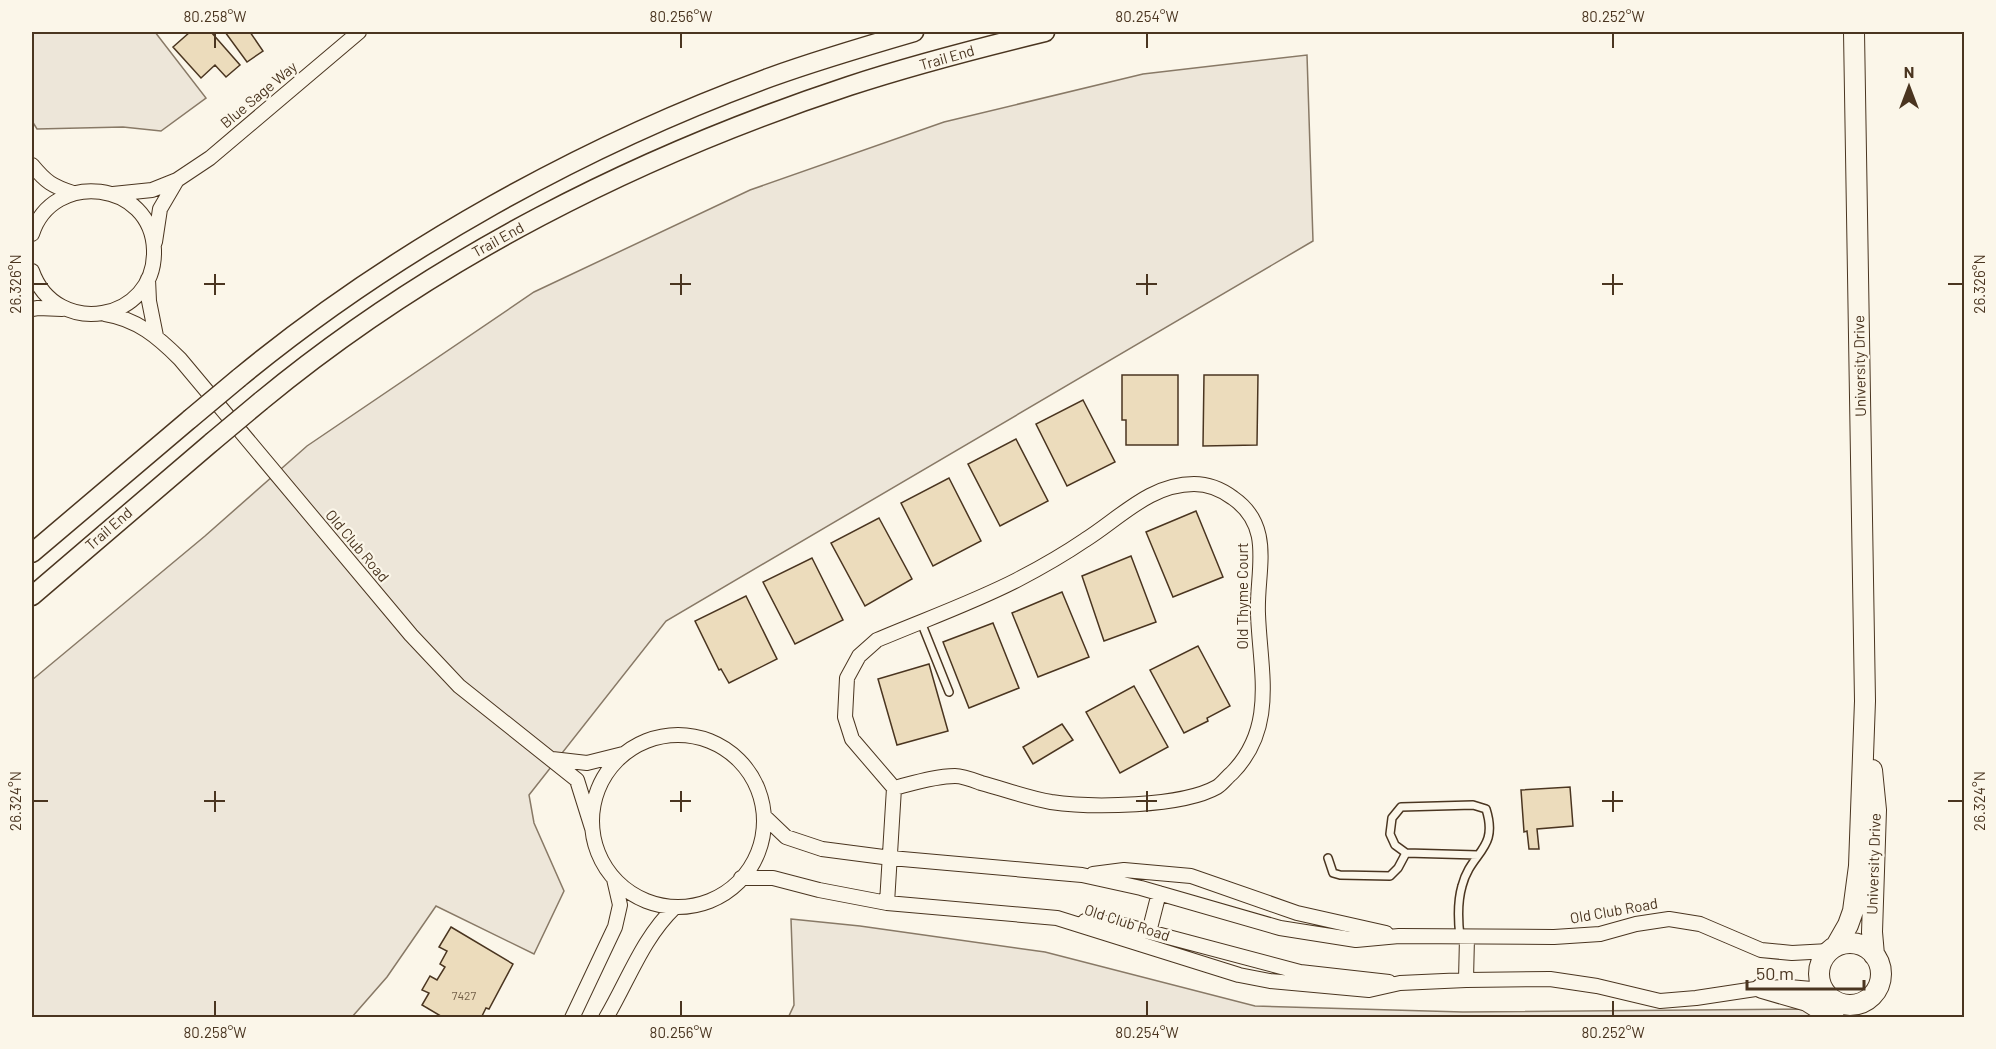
<svg xmlns="http://www.w3.org/2000/svg" width="1996" height="1049" font-family="Barlow,sans-serif">
<rect width="100%" height="100%" fill="#fbf6e9"/>
<path fill="#ede6d9" stroke="#887966" stroke-width="1.5" d="M 32,32 L 155,32 L 206,98 L 161,131 L 123,127 L 37,129 L 32,121 Z
M 1307,55 L 1313,241 L 666,621 L 529,795 L 534,823 L 564,891 L 534,954 L 436,906 L 387,977 L 352,1017 L 32,1018 L 32,680 L 205,536 L 307,446 L 534,292 L 750,190 L 944,122 L 1143,74 Z
M 791,919 L 860,926 L 1045,952 L 1255,1006 L 1463,1012 L 1817,1009 L 1818,1018 L 788,1018 L 794,1005 Z"/>
<path fill="#ecdcbc" stroke="#4a3520" stroke-width="1.5" d="M 190,32 L 211,32 L 240,65 L 226,77 L 215,65 L 201,78 L 173,47 Z
M 225,32 L 250,32 L 263,51 L 247,62 Z
M 1122,375 L 1178,375 L 1178,445 L 1126,445 L 1126,420 L 1122,420 Z
M 1204,375 L 1258,375 L 1257,445 L 1203,446 Z
M 1083,400 L 1115,462 L 1067,486 L 1036,424 Z
M 1016,439 L 1048,501 L 1000,526 L 968,464 Z
M 949,478 L 981,541 L 933,566 L 901,503 Z
M 1196,511 L 1223,577 L 1173,597 L 1146,532 Z
M 879,518 L 912,579 L 865,606 L 831,543 Z
M 1131,556 L 1156,622 L 1104,641 L 1082,576 Z
M 812,558 L 843,620 L 795,644 L 763,582 Z
M 1062,592 L 1089,657 L 1038,677 L 1012,613 Z
M 746,596 L 777,659 L 729,683 L 721,669 L 719,670 L 695,621 Z
M 993,623 L 1019,688 L 969,708 L 943,642 Z
M 1198,646 L 1230,706 L 1207,718 L 1208,721 L 1184,733 L 1150,670 Z
M 929,664 L 948,731 L 897,745 L 878,679 Z
M 1134,686 L 1168,747 L 1120,773 L 1086,712 Z
M 1062,724 L 1073,740 L 1033,764 L 1023,747 Z
M 1570,787 L 1573,826 L 1537,829 L 1539,849 L 1529,849 L 1527,831 L 1524,832 L 1521,790 Z
M 451,927 L 513,964 L 489,1009 L 486,1008 L 481,1018 L 444,1018 L 422,1005 L 429,993 L 422,990 L 430,976 L 437,980 L 445,967 L 440,964 L 447,951 L 439,947 Z"/>
<g fill="none" stroke-linecap="round" stroke-linejoin="round">
<defs>
<path id="service" d="M 921,622 L 949,692
M 1328,858 L 1333,873 L 1340,875 L 1390,876 L 1398,868 L 1406,853
M 1460,937 C 1458,920 1457,903 1462,886 C 1471,851 1499,850 1486,809 L 1473,805 L 1401,807 L 1392,818 L 1390,834 L 1395,845 L 1406,853 L 1478,855"/>
<path id="minor" d="M 32,165 C 46,182 52,186 73,193
M 113,194 L 152,190 L 177,180 L 210,158 L 359,32
M 32,234 C 53,169 152,181 154,250 C 156,322 56,339 32,271
M 155,242 L 160,209 L 177,180
M 148,279 L 149,301 L 156,336
M 32,309 L 38,308 L 62,309
M 105,314 C 137,319 158,337 180,359 L 411,635 L 459,686 L 577,780 L 592,828
M592 821a86 86 0 1 1 172 0a86 86 0 1 1-172 0Z
M 552,759 L 587,763 L 623,754
M 764,816 L 786,837 L 822,849 L 891,858 L 1082,875 L 1141,888 L 1280,928 L 1356,940 L 1399,936 L 1554,937 L 1600,934 L 1636,924 L 1669,919 L 1700,924 L 1761,950 L 1792,953 L 1829,951
M 1093,874 L 1124,870 L 1191,876 L 1297,913 L 1386,933
M 741,878 L 773,878 L 819,890 L 887,903 L 1057,918 L 1239,975 L 1270,981 L 1369,990 L 1400,983 L 1466,980 L 1550,979 L 1597,986 L 1660,1001 L 1696,998 L 1762,988 L 1789,987 L 1823,990
M 887,903 L 894,788 C 914,783 935,776 955,776 C 963,776 973,780 981,783 C 1004,789 1028,798 1051,802 C 1091,808 1182,807 1217,787 C 1222,784 1227,777 1232,773 C 1277,727 1260,671 1258,614 C 1256,572 1275,527 1233,498 C 1221,489 1209,484 1194,484 C 1150,484 1120,518 1085,540 C 1063,555 1040,568 1017,580 C 972,603 924,620 877,640 L 859,656 L 847,678 L 845,717 L 852,739 L 894,788
M 1085,921 L 1123,925 L 1300,972 L 1389,982
M 1149,932 L 1159,893
M 1466,980 L 1467,937
M 572,1018 L 615,927 L 620,905 L 614,879
M 606,1018 C 629,979 642,939 675,907"/>
<path id="tertiary" d="M 239,378 C 393,251 584,145 771,77 C 818,60 866,46 914,32
M 261,401 C 433,259 637,156 849,86 C 913,65 979,48 1045,32
M 32,553 L 190,419
M 32,596 L 212,442"/>
<path id="secondary" d="M 1872,770 L 1876,810 L 1872,932 L 1874,955
M1819 974a31 31 0 1 1 62 0a31 31 0 1 1-62 0Z
M 1836,946 L 1848,925 L 1853,911 L 1859,866 L 1865,701 L 1854,32
M 1762,988 L 1807,1001 L 1834,1018"/>
</defs>
<use href="#service" stroke="#4a3520" stroke-width="10"/>
<use href="#minor" stroke="#4a3520" stroke-width="16"/>
<use href="#tertiary" stroke="#4a3520" stroke-width="21"/>
<use href="#secondary" stroke="#4a3520" stroke-width="22"/>
<use href="#service" stroke="#fbf6e9" stroke-width="7"/>
<use href="#minor" stroke="#fbf6e9" stroke-width="14"/>
<use href="#tertiary" stroke="#fbf6e9" stroke-width="18"/>
<use href="#secondary" stroke="#fbf6e9" stroke-width="20"/>
<defs>
<path id="tertiary-bridge" d="M 190,419 L 239,378
M 212,442 L 261,401"/>
</defs>
<use href="#tertiary-bridge" stroke="#4a3520" stroke-width="21" stroke-linecap="butt"/>
<use href="#tertiary-bridge" stroke="#fbf6e9" stroke-width="18"/>
</g>
<path fill="none" stroke="#4a3520" stroke-width="2" d="M 215,33 L 215,48M 681,33 L 681,48M 1147,33 L 1147,48M 1613,33 L 1613,48M 215,274 L 215,295M 681,274 L 681,295M 1147,274 L 1147,295M 1613,274 L 1613,295M 33,284 L 48,284M 204,284 L 225,284M 670,284 L 691,284M 1136,284 L 1157,284M 1602,284 L 1623,284M 1948,284 L 1963,284M 215,791 L 215,812M 681,791 L 681,812M 1147,791 L 1147,812M 1613,791 L 1613,812M 33,801 L 48,801M 204,801 L 225,801M 670,801 L 691,801M 1136,801 L 1157,801M 1602,801 L 1623,801M 1948,801 L 1963,801M 215,1001 L 215,1016M 681,1001 L 681,1016M 1147,1001 L 1147,1016M 1613,1001 L 1613,1016"/>
<g text-anchor="middle" stroke-width="4.5" stroke-linejoin="round" paint-order="stroke">
<g font-size="12" fill="#725f47">
<text x="464" y="1000">7427</text>
</g>
<g font-size="15" fill="#4a3520" stroke="#fbf6e9">
<text transform="translate(947 58) rotate(-16)" y="5">Trail End</text>
<text transform="translate(259 95) rotate(-40)" y="5">Blue Sage Way</text>
<text transform="translate(498 240) rotate(-29)" y="5">Trail End</text>
<text transform="translate(1860 366) rotate(-91)" y="5">University Drive</text>
<text transform="translate(109 529) rotate(-41)" y="5">Trail End</text>
<text transform="translate(357 546) rotate(50)" y="5">Old Club Road</text>
<text transform="translate(1243 596) rotate(-90)" y="5">Old Thyme Court</text>
<text transform="translate(1874 864) rotate(-88)" y="5">University Drive</text>
<text transform="translate(1614 911) rotate(-10)" y="5">Old Club Road</text>
<text transform="translate(1127 923) rotate(18)" y="5">Old Club Road</text>
</g>
</g>
<rect width="1996" height="1049" fill="none" stroke="#fbf6e9" stroke-width="66"/>
<g transform="translate(1909 87)" stroke="#fbf6e9" stroke-width="4.5" paint-order="stroke">
<path d="M0-4.5L10 22L0 15L-10 22Z" fill="#4a3520"/>
<text y="-9" font-size="16" font-weight="bold" text-anchor="middle" fill="#4a3520">N</text>
</g>
<path d="M1747 980v9h117v-9" fill="none" stroke="#4a3520" stroke-width="3"/>
<text x="1756" y="980" font-size="18" fill="#4a3520" stroke="#fbf6e9" stroke-width="4.5" paint-order="stroke">50 m</text>
<rect x="33" y="33" width="1930" height="983" fill="none" stroke="#4a3520" stroke-width="2"/>
<g font-size="15" text-anchor="middle" fill="#4a3520">
<text x="215" y="22">80.258°W</text>
<text x="681" y="22">80.256°W</text>
<text x="1147" y="22">80.254°W</text>
<text x="1613" y="22">80.252°W</text>
<text transform="translate(16 284) rotate(-90)" y="5">26.326°N</text>
<text transform="translate(1980 284) rotate(-90)" y="5">26.326°N</text>
<text transform="translate(16 801) rotate(-90)" y="5">26.324°N</text>
<text transform="translate(1980 801) rotate(-90)" y="5">26.324°N</text>
<text x="215" y="1038">80.258°W</text>
<text x="681" y="1038">80.256°W</text>
<text x="1147" y="1038">80.254°W</text>
<text x="1613" y="1038">80.252°W</text>
</g>
</svg>
